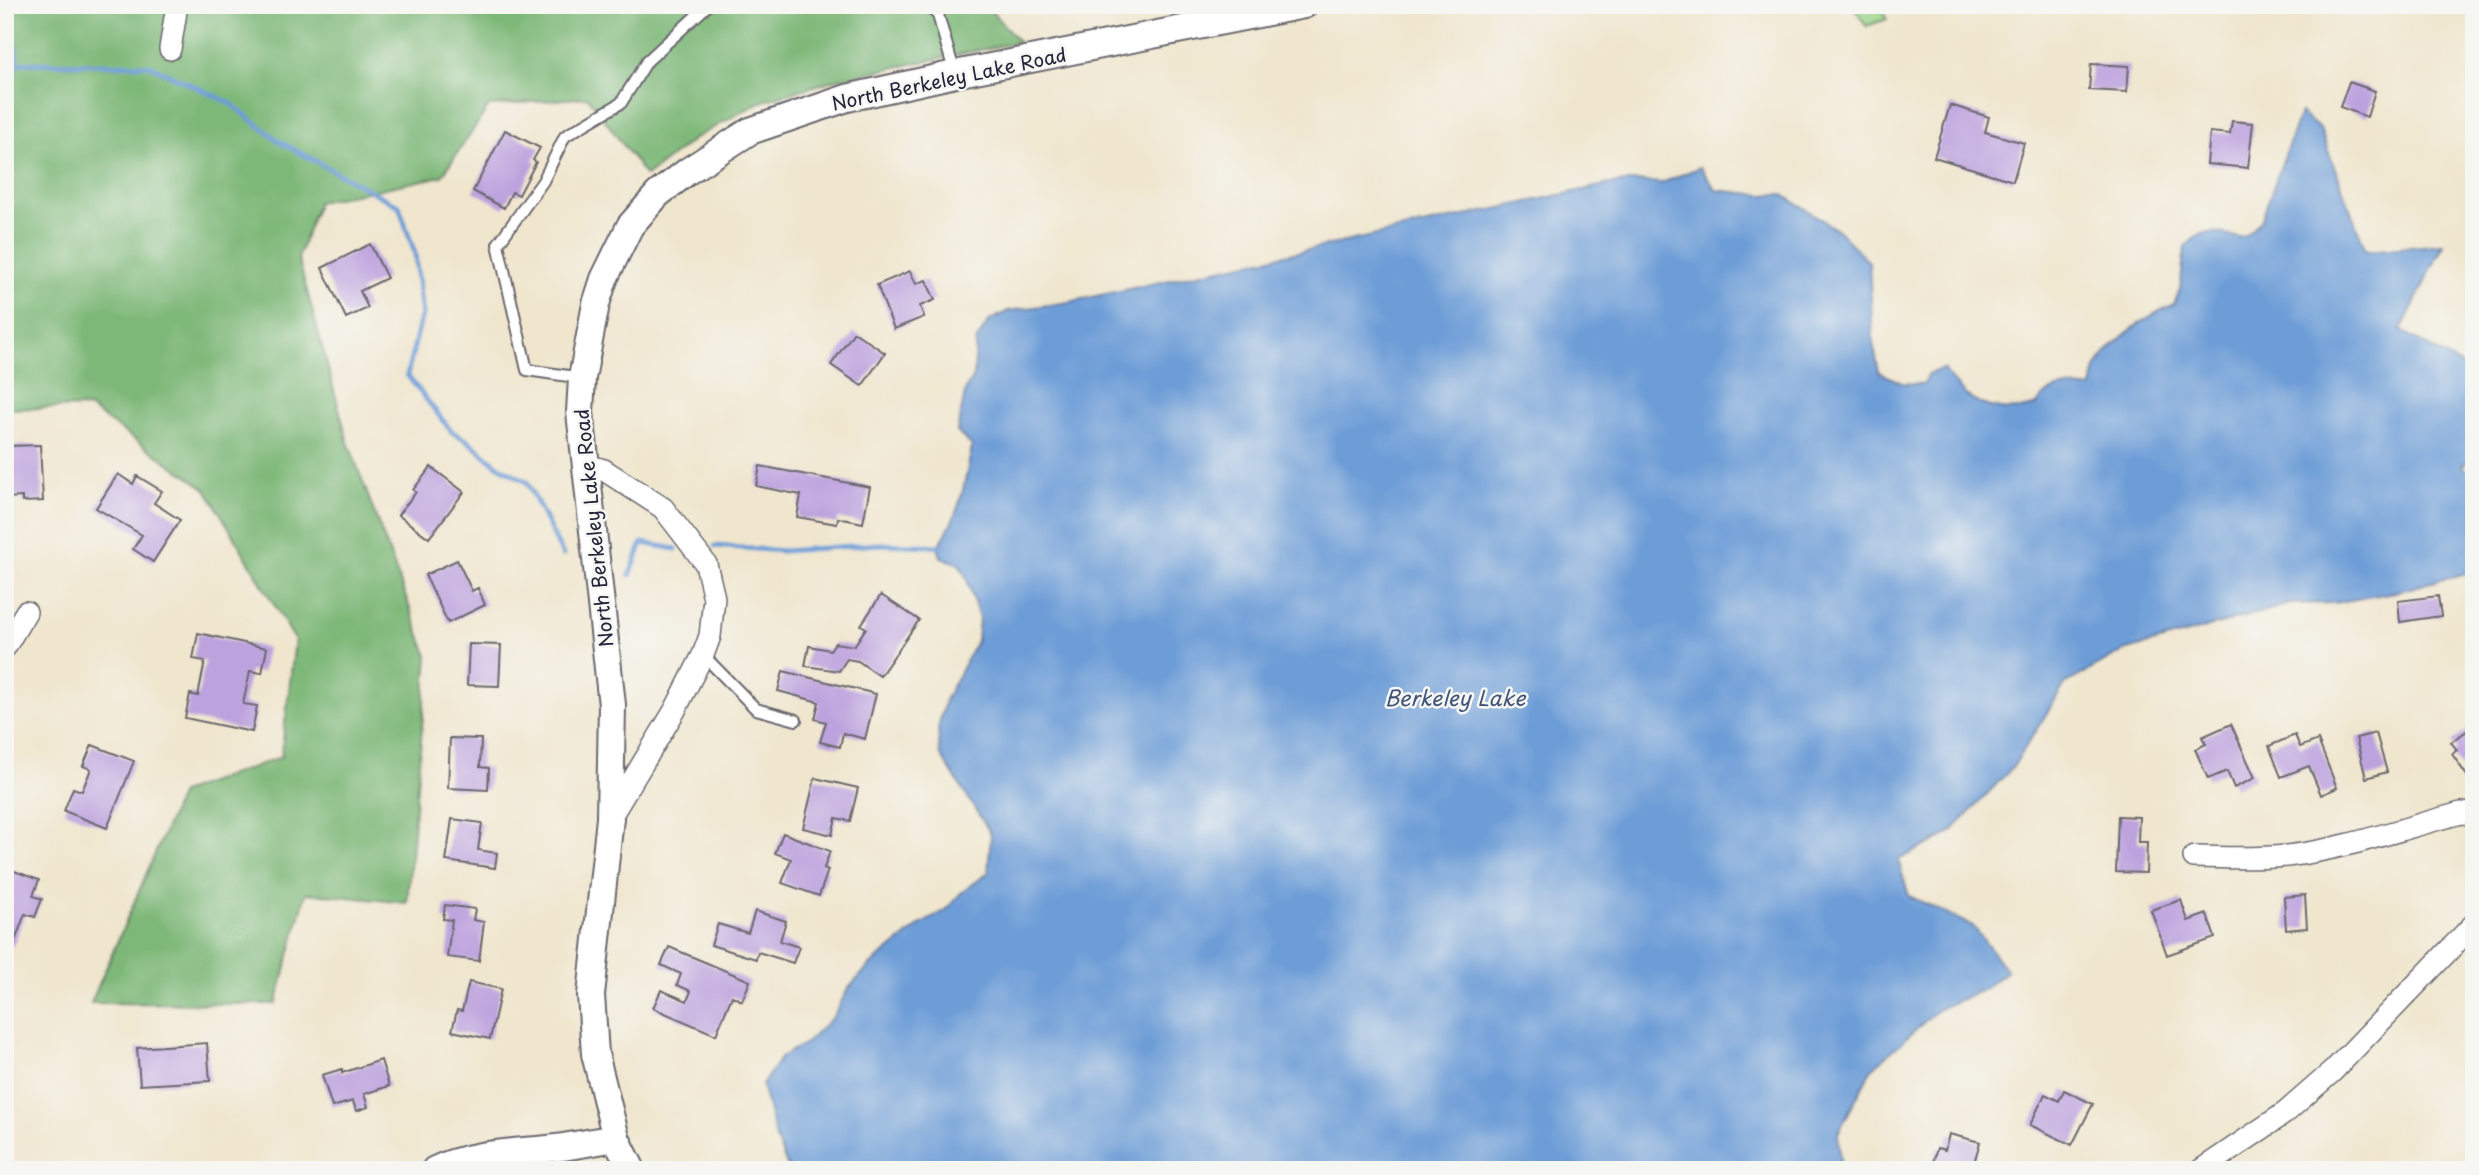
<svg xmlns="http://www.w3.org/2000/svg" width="2479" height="1175" font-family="'Playpen Sans',sans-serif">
<rect width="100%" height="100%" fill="#f6f6f2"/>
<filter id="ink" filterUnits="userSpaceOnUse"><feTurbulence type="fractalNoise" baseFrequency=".0143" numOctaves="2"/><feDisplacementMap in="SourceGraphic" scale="14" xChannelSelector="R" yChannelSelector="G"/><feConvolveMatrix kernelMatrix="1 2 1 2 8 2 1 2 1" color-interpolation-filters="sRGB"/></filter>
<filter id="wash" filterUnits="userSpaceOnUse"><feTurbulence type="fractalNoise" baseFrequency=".00686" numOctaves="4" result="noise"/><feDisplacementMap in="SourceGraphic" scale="28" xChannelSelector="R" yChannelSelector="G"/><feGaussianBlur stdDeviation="1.57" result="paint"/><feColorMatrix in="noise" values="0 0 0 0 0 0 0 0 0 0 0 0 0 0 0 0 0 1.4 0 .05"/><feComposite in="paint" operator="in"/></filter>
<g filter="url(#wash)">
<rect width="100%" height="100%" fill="#f0e6ce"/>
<path fill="#9dd88c" stroke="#607d64" stroke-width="2" d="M 1853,5 L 1882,5 L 1887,19 L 1866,26 Z"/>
<path fill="#7eb878" stroke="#506d5a" stroke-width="2" d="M 5,5 L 986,5 L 1019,42 L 838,79 L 760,102 L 695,138 L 646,176 L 588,97 L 489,106 L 442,176 L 318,202 L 298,258 L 348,442 L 428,657 L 407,903 L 306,893 L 276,1004 L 91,1003 L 181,793 L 281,757 L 295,640 L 206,489 L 88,407 L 5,409 Z"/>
<path fill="#6d9dd7" stroke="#486089" stroke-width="2" d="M 2300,113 L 2320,129 L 2366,251 L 2444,244 L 2401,330 L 2474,373 L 2474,457 L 2462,465 L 2474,479 L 2474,571 L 2395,592 L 2334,603 L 2290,604 L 2124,651 L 2065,684 L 2013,767 L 1949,834 L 1898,860 L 1909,896 L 1973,926 L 2007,971 L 1982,990 L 1937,1010 L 1871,1070 L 1838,1133 L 1841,1170 L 856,1170 L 851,1167 L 847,1170 L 789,1170 L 777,1142 L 762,1085 L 781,1057 L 807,1042 L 833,1017 L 848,989 L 869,966 L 920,925 L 946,910 L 961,893 L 988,873 L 991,834 L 940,754 L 938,729 L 945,700 L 977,640 L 979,619 L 967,579 L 959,564 L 941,557 L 938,546 C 959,518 966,480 972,446 L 957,432 L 966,388 L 974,375 L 976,341 L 989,321 L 1008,311 L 1069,302 L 1610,184 L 1635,181 L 1662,183 L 1700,167 L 1716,190 L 1762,195 L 1782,194 L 1839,231 L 1869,262 L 1873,343 L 1879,372 L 1902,383 L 1924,384 L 1929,373 L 1943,369 C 1950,377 1958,388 1966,395 C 1987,411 2013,413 2037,405 C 2050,383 2068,388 2091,388 C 2094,381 2094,373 2097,367 C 2111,340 2147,316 2174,304 L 2180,290 L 2185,247 C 2190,243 2196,235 2203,234 C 2234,226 2237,255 2262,218 Z"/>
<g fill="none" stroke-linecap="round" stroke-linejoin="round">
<path stroke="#6d9dd7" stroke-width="5" d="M 18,63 L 149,65 L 230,103 L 280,142 L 399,206 L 415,254 L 422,314 L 407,375 L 452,432 L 468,441 L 497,465 L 527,482 L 563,555
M 5,82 L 18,63 L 7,5
M 715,546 L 783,551 L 879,544 L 938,546
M 630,575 L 642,543 L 676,549"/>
</g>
<g id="blocks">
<path fill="#bda3de" d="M 2091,64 L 2129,66 L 2127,92 L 2089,90 Z
M 2349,82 L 2375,91 L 2367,117 L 2340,107 Z
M 1950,105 L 1989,117 L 1985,132 L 2024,143 L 2013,181 L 1934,157 Z
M 2232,121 L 2253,123 L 2248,168 L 2207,164 L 2210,132 L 2230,134 Z
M 505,130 L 540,148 L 533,160 L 536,162 L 519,195 L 512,192 L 504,208 L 473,191 Z
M 370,244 L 387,278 L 360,291 L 368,308 L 346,318 L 322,268 Z
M 910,271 L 916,284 L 926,280 L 935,300 L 920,306 L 924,317 L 894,329 L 877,285 Z
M 854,332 L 885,353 L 862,386 L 831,365 Z
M 40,445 L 43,501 L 22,502 L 22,497 L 5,498 L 5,446 Z
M 760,466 L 870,487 L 863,523 L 838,518 L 837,524 L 797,517 L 801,495 L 756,486 Z
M 431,467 L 464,492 L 429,538 L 398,515 L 416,492 L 413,490 Z
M 118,474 L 133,484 L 137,476 L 162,491 L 154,503 L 180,520 L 153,562 L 133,549 L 142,535 L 96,508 Z
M 457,560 L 472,591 L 478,588 L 485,605 L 448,623 L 425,575 Z
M 881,595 L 919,620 L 880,676 L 858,661 L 847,659 L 839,671 L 805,666 L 809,646 L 830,650 L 835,643 L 854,646 L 866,628 L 861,625 Z
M 2438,596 L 2441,616 L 2400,622 L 2398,601 Z
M 198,633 L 267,648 L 262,673 L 250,671 L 243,704 L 257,706 L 252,732 L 185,718 L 190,694 L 198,696 L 205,661 L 193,659 Z
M 469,644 L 501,645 L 499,686 L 467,685 Z
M 783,671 L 876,694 L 865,739 L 843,733 L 840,747 L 820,742 L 826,722 L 815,719 L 819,702 L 778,691 Z
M 2231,724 L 2255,778 L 2234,788 L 2227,771 L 2208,779 L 2195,749 L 2206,744 L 2202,737 Z
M 2474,726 L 2474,786 L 2452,754 L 2457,750 L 2451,742 Z
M 2376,733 L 2387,772 L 2366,778 L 2356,738 Z
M 2295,735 L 2300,747 L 2318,740 L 2337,788 L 2321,795 L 2309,766 L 2281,777 L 2269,746 Z
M 450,738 L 481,739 L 480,767 L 489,768 L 488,790 L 448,788 Z
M 92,745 L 134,761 L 107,828 L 64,811 L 73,788 L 82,791 L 91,769 L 83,766 Z
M 815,778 L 858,788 L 850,821 L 836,818 L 832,835 L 803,828 Z
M 2118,816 L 2139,817 L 2138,842 L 2147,842 L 2146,873 L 2116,872 Z
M 452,819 L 482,823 L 478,850 L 497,853 L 495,868 L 446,861 Z
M 783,833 L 830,851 L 824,868 L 828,870 L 819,896 L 782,883 L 791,859 L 775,853 Z
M 6,868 L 39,880 L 33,896 L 42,899 L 35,917 L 25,914 L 13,946 L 5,943 Z
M 2305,895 L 2307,928 L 2286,930 L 2284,897 Z
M 2181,900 L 2188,921 L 2207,914 L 2215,938 L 2167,955 L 2151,910 Z
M 445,905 L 475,909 L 473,920 L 484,922 L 479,961 L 447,957 L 452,920 L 443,919 Z
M 755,911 L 786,921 L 780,941 L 799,947 L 793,963 L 758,952 L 756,959 L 711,945 L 718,924 L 748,933 Z
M 669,947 L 750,981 L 742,1001 L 732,996 L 716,1035 L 653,1008 L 661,990 L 687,1001 L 691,991 L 677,985 L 681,974 L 661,965 Z
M 469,982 L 501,989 L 490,1039 L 452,1031 L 457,1010 L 462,1011 Z
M 207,1043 L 210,1081 L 140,1085 L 137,1048 Z
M 381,1060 L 389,1086 L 364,1094 L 368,1107 L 356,1111 L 353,1101 L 332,1107 L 322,1075 L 342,1069 L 342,1073 Z
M 2064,1090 L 2093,1104 L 2072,1145 L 2030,1125 L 2045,1094 L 2059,1101 Z
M 1949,1134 L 1980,1142 L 1972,1170 L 1931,1170 L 1937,1148 L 1945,1150 Z"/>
</g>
</g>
<g filter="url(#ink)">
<use href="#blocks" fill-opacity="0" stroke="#6a676e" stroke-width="2"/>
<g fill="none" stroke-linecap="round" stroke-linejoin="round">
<defs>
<path id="service" d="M 927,5 L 938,15 L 955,74
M 582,378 L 527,370 L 498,244 L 543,181 L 565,136 L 621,103 L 647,61 L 708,5
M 703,655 L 756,709 L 796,720"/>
<path id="minor" d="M 1198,5 L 1202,25
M 170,49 L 177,5
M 584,464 L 604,470 L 663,508 L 706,564 L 714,598 L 710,636 L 703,655 L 675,710 L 611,816
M 5,647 L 26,612
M 2194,857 C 2225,858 2256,859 2287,856 C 2346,849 2403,828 2461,813 L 2474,814
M 2201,1170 L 2285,1113 L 2333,1071 L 2474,924"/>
<path id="tertiary" d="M 435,1170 C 474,1151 521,1153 563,1147 C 581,1144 598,1141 616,1138
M 632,1170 L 616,1138 L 595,1054 L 591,995 L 610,818 L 612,705 L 580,412 L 582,378 L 596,304 L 604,279 L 630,226 L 658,194 L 688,171 L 750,131 L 847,98 L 955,74 L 1304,5"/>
</defs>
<use href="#service" stroke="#6a676e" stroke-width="14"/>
<use href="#minor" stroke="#6a676e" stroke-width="24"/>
<use href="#tertiary" stroke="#6a676e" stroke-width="30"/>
<use href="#service" stroke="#fff" stroke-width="10"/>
<use href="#minor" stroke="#fff" stroke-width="21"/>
<use href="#tertiary" stroke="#fff" stroke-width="26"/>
</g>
</g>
<g text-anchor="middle" stroke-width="5" stroke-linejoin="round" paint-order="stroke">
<g font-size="19" fill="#22223b" stroke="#f6f6f2">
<text transform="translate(949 79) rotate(-12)" y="7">North Berkeley Lake Road</text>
<text transform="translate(594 528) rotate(-96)" y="7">North Berkeley Lake Road</text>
</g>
<g font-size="21" font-style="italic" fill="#405379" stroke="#f6f6f2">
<text x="1455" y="706">Berkeley Lake</text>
</g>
</g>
<rect width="2479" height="1175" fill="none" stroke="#f6f6f2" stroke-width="28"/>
</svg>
